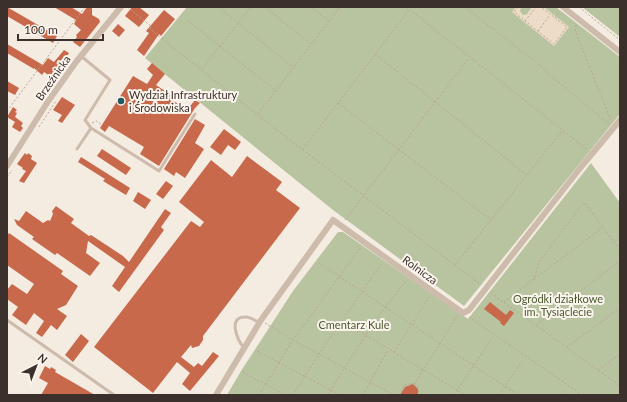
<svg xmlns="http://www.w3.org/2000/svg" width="627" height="402" font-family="Lato,sans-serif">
<rect width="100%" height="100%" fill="#f4ebe1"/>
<path fill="#b8c4a0" d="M 187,7 L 556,7 L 620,57 L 620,114 L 464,306 L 333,210 L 145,58 Z
M 582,7 L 620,7 L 620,37 Z
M 591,163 L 620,203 L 620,395 L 227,395 L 241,371 L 293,291 L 338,232 L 343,232 L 468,319 Z"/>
<path fill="#ecdcc8" d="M 516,7 L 521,7 L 520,11 L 523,15 L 527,14 L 532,7 L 544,7 L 569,27 L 554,46 L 512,12 Z"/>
<path fill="#c8694b" d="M 7,7 L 57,36 L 53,43 L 7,16 Z
M 54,7 L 71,7 L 82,14 L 87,7 L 92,7 L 92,15 L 99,19 L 100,22 L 80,47 L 73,42 L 77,37 L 76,35 L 81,30 L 74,24 L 76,20 Z
M 132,7 L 139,7 L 149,15 L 139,27 L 125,16 Z
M 164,10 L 175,19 L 161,36 L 159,34 L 144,56 L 137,50 L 149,33 L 146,31 Z
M 118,24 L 125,30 L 119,37 L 112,31 Z
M 7,44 L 43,65 L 48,58 L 54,62 L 64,50 L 69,53 L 58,70 L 61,72 L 56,80 L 44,72 L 42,75 L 34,68 L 34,69 L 7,53 Z
M 152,63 L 165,74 L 156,85 L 171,95 L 169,98 L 187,110 L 195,100 L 200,103 L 195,108 L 159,166 L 140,154 L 144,147 L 109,126 L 105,132 L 100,128 L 133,76 L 147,84 L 153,75 L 147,69 Z
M 7,81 L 19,88 L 15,95 L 7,91 Z
M 62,97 L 75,105 L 62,123 L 58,121 L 62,115 L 53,110 Z
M 13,107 L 17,110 L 15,112 L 17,113 L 15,117 L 23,123 L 21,126 L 23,128 L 20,132 L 12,127 L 15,122 L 7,117 Z
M 195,119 L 205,125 L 195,143 L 204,149 L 185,178 L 176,172 L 174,176 L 164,169 Z
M 224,129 L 241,142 L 235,150 L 228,145 L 221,155 L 210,147 Z
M 102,149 L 131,168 L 126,175 L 97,156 Z
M 25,153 L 27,155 L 28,153 L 32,156 L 31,159 L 37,163 L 24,183 L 19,181 L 26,171 L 22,169 L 23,168 L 17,164 Z
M 247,156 L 282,182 L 276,190 L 300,208 L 203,336 L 203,340 L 199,346 L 192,348 L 191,345 L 181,357 L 194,367 L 198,363 L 202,366 L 213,352 L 219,356 L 190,391 L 182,384 L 190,373 L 177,362 L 153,393 L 94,347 L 191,221 L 200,227 L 204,222 L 179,202 L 211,160 L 232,177 Z
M 81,157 L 130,188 L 126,195 L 103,181 L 105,179 L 78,162 Z
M 166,181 L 173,186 L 163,199 L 156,194 Z
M 138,192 L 151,200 L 145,209 L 133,201 Z
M 56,206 L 74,219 L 71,223 L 89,236 L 91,235 L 123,256 L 129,262 L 165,209 L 171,213 L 161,227 L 164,230 L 119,292 L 112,286 L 125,267 L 88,241 L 86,253 L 100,263 L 90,276 L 57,253 L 55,255 L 32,239 L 34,237 L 17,225 L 14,219 L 19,221 L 26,211 L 43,223 L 48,220 L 50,221 L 53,214 L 52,211 Z
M 9,233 L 63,271 L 61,274 L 78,286 L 66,305 L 57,309 L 67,316 L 57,330 L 51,325 L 42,337 L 36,333 L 44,321 L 34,313 L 26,325 L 12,315 L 18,307 L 7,299 L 7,290 L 12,284 L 27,294 L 34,284 L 7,265 L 7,236 Z
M 490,302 L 506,315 L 510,310 L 514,313 L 504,326 L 500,323 L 501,322 L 484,309 Z
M 81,334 L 89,341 L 73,362 L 65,355 Z
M 45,366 L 50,369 L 51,367 L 56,370 L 55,372 L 95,395 L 41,395 L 48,383 L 39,378 Z
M 413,384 L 418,389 L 418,395 L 400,395 L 405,387 Z"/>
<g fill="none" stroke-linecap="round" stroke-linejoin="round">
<path stroke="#b9a596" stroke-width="1" stroke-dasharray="2 2" stroke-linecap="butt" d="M 127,7 L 151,26 L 150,29 L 160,37 L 282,134 L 481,285
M 218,7 L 293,67
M 265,7 L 311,44
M 311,7 L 329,21
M 406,7 L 588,150
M 465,7 L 520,50 L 535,61 L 551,76 L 609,124
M 518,7 L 514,12 L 554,44 L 567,27 L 541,7
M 579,7 L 620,40
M 555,18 L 559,12
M 188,21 L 275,90
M 525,21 L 536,7
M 576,25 L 575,30 L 611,121
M 538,31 L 550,15
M 375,54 L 527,175
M 202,69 L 251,7
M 338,103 L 491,220
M 7,111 L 85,7
M 258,114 L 340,7
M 92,123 L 97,121 L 102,125
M 39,127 L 56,101
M 303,149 L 409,10
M 7,177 L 12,170
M 345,220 L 469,58
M 319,263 L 518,395
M 455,265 L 562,131
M 534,279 L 602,228
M 491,293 L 620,386
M 504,302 L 534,279 L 539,262 L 584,202 L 620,250
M 469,317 L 582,395
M 342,321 L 465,395
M 265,323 L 293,340 L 394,395
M 536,325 L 620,261
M 567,347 L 620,308
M 257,351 L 340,395
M 394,352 L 429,297
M 598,370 L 620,354
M 243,372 L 285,395
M 415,383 L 419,392 L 418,395
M 259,395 L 293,340 L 361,247
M 293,395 L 319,354 L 381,264
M 328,395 C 352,355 376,317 406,281
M 363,395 L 388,350
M 399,395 L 404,385 L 415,383 L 457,316
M 454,395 L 492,338
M 499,395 L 522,361
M 561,395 L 564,391"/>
<path stroke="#cdbbac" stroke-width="3" d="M 91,128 L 159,171 L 195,114
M 77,149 L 91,128 L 85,120 L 110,80 L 81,56
M 7,320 L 114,395
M 244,348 C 238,341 227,317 245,317 C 250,316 255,321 260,323"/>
<path stroke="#cdbbac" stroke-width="6" d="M 563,7 L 620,52
M 7,166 L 47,103 L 76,62 L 121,7
M 216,395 L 261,320 L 333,220 L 463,313 L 469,310 L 581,167 L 620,120"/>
</g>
<circle fill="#1f5a5e" stroke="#fbf5ee" stroke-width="1.5" cx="121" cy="101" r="4"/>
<g text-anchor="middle" stroke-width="4" stroke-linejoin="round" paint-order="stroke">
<g font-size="11" fill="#3b302b" stroke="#fbf5ee">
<text transform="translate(53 78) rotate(-55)" y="4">Brzeźnicka</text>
<text transform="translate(420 270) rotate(36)" y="4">Rolnicza</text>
</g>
<g font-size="11" fill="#3b302b" stroke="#fbf5ee" text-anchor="start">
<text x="129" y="99">Wydział Infrastruktury<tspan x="129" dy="13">i Środowiska</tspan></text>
</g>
<g font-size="11" fill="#4a5a2e" stroke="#fbf5ee">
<text x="558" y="303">Ogródki działkowe<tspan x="558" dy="13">im. Tysiąclecie</tspan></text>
<text x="354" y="329">Cmentarz Kule</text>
</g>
</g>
<rect width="627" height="402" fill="none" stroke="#3b302b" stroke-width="16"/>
<g transform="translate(36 366) rotate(42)" stroke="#fbf5ee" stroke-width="3" paint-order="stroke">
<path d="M0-3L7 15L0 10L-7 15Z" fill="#3b302b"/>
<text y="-6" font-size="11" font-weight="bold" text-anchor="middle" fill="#3b302b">N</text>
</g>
<path d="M18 34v6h85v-6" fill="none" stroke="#3b302b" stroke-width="2"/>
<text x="24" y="34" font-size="12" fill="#3b302b" stroke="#fbf5ee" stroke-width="3" paint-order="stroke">100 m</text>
</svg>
